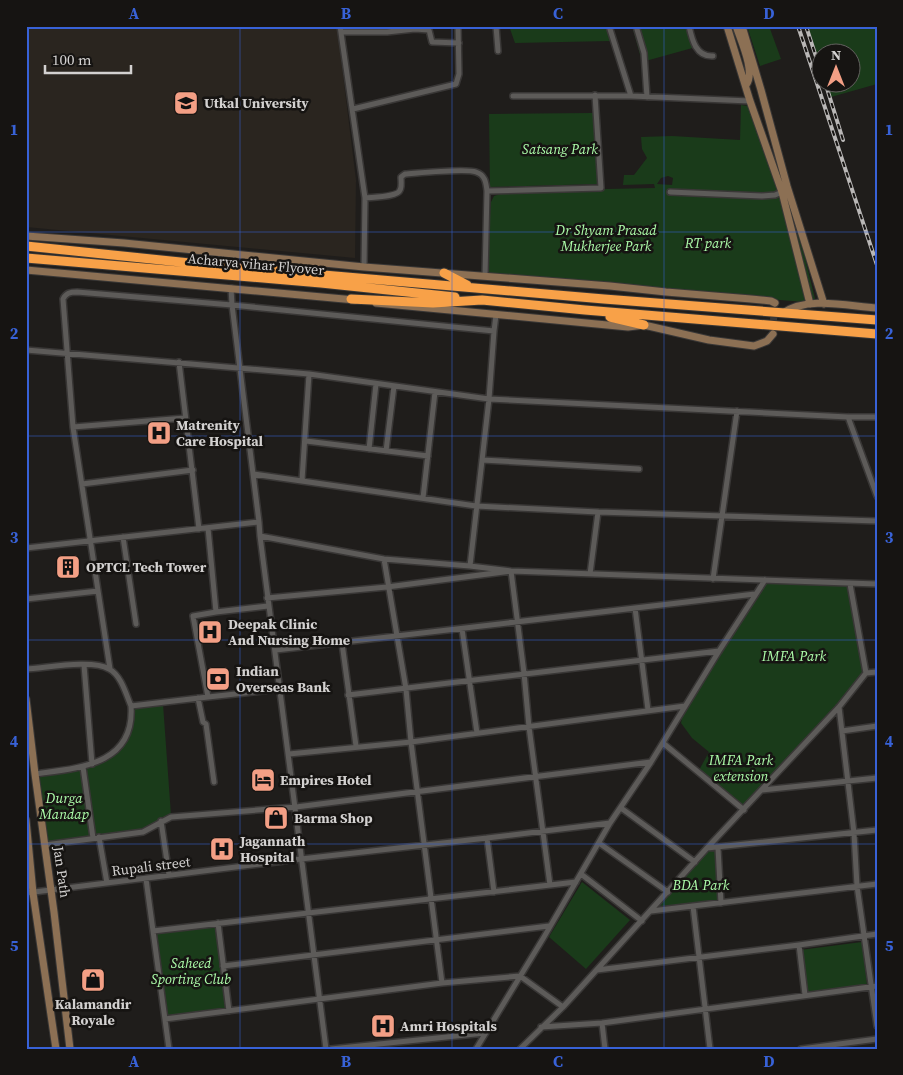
<svg xmlns="http://www.w3.org/2000/svg" width="903" height="1075" font-family="'Source Serif 4',serif">
<rect width="100%" height="100%" fill="#1f1d1b"/>
<path fill="#2a251f" d="M 26,26 L 337,26 L 356,180 L 355,258 L 26,227 Z"/>
<path fill="#1a3b1a" fill-rule="evenodd" d="M 509,26 L 606,26 L 610,41 L 515,43 Z
M 632,26 L 690,26 L 696,47 L 642,62 Z
M 747,26 L 769,26 L 781,59 L 760,66 Z
M 808,26 L 877,26 L 877,84 L 831,97 L 827,83 L 850,82 L 850,52 L 820,52 L 820,64 Z
M 741,105 L 748,106 L 785,193 L 805,258 L 816,303 L 486,275 L 491,202 L 494,196 L 510,191 L 655,188 L 654,184 L 623,185 L 624,175 L 634,175 L 647,158 L 642,149 L 641,137 L 672,136 L 740,140 ZM 668,176 L 673,178 L 672,185 L 657,184 L 661,178 Z
M 593,113 L 598,184 L 490,187 L 489,114 Z
M 765,580 L 850,584 L 866,673 L 744,810 L 698,772 L 709,752 L 692,738 L 681,723 L 685,706 Z
M 163,704 L 171,815 L 143,831 L 94,836 L 84,767 L 104,760 L 126,739 L 132,706 Z
M 82,768 L 92,837 L 46,844 L 36,775 Z
M 707,848 L 718,848 L 721,903 L 651,911 Z
M 582,882 L 630,920 L 586,969 L 549,937 Z
M 215,927 L 226,1009 L 168,1015 L 157,934 Z
M 862,942 L 867,985 L 805,993 L 800,950 Z"/>
<g fill="none" stroke-linecap="round" stroke-linejoin="round">
<path stroke="#3a3836" stroke-width="7" stroke-dasharray="7 3.5" stroke-linecap="butt" d="M 773,334 L 774,309"/>
<defs>
<path id="street" d="M 340,26 L 365,198 L 364,267
M 496,26 L 498,51
M 609,26 L 631,96 L 750,101
M 636,26 L 644,53 L 647,97
M 689,26 C 692,40 696,57 713,56
M 341,32 L 387,32 L 415,29 L 429,30 L 432,42 L 459,43
M 513,96 L 631,96
M 353,109 L 456,84 L 459,74 L 458,26
M 487,191 L 601,188 L 595,95
M 670,192 L 762,196 L 775,195 L 782,192
M 365,198 C 373,197 398,197 400,190 C 402,187 401,181 401,177 L 405,174 C 419,173 466,168 476,172 C 485,175 486,182 487,191 L 485,276
M 494,331 L 496,315
M 26,350 L 309,374 L 489,399 L 848,417 L 877,417
M 179,362 L 199,529
M 848,417 L 877,496
M 73,427 L 185,418
M 306,441 L 428,456
M 369,449 L 376,384
M 386,451 L 394,386
M 482,460 L 639,469
M 253,474 L 476,506 L 598,512 L 877,521
M 302,480 L 309,374
M 82,484 L 193,470
M 423,498 L 435,392
M 259,522 L 260,536 L 384,559 L 470,566 L 511,571 L 877,584
M 208,528 L 216,612 L 268,606
M 260,536 L 326,1049
M 123,537 L 136,624
M 26,548 L 259,522 L 232,305 L 494,331 L 489,399 L 470,566
M 384,559 L 406,689 L 411,742 L 442,983
M 590,574 L 598,512
M 713,579 L 737,411
M 850,584 L 866,673
M 267,598 L 387,587 L 511,571 L 524,673 L 529,727 L 550,885
M 26,599 L 98,591
M 635,608 L 648,710
M 216,612 L 193,616 L 208,697 L 280,689
M 462,629 L 477,733
M 342,643 L 356,746
M 276,650 L 755,594
M 84,665 L 92,764
M 26,669 C 46,668 92,659 109,669 C 121,675 126,694 131,706 L 208,697
M 110,669 L 73,427 L 63,299 C 66,293 70,292 77,292 L 232,305 L 231,288
M 348,695 L 719,651
M 198,698 L 203,722 L 206,724 L 214,782
M 839,707 L 854,833 L 857,886 L 877,1026
M 842,731 L 877,726
M 663,743 L 744,810
M 289,754 L 411,742 L 685,706
M 83,767 L 93,838
M 35,774 C 79,768 135,765 131,706
M 762,790 L 877,778
M 621,808 L 695,862
M 161,821 L 169,875
M 99,837 L 107,883
M 487,838 L 494,892
M 599,843 L 668,892
M 45,845 L 143,832 L 171,817 L 296,807 L 651,762
M 707,848 L 877,830
M 718,848 L 721,903
M 581,874 L 642,921
M 146,879 L 169,1049
M 26,893 L 301,859 L 487,838 L 610,823
M 693,906 L 710,1049
M 651,911 L 877,884
M 218,923 L 229,1011
M 153,931 L 576,882
M 799,945 L 805,995
M 223,966 L 549,926
M 597,970 L 799,945 L 877,934
M 165,1019 L 442,983 L 520,976 L 563,1007
M 602,1023 L 605,1049
M 541,1027 L 602,1023 L 877,986
M 331,1049 L 485,1033
M 476,1049 L 544,937 L 610,823 L 651,762 L 719,651 L 765,580
M 520,1049 L 563,1007 L 707,848 L 839,707 L 866,673 L 877,672
M 801,1049 L 877,1039"/>
<path id="secondary" d="M 727,26 L 750,101 L 782,192 L 810,304
M 736,26 C 741,41 756,73 746,85
M 742,26 L 761,90 L 787,186 L 824,304
M 26,236 L 124,243 L 364,267 L 610,286 L 666,292 L 751,299 L 771,301 L 775,303
M 26,270 L 355,300
M 376,303 L 628,327 L 644,325 L 709,340 L 754,346 L 767,341 L 773,334
M 783,313 C 808,296 847,306 877,308
M 26,699 L 35,774 L 54,912 L 70,1049
M 26,820 L 33,893 L 56,1049"/>
<path id="highway" d="M 26,246 L 219,266 L 604,299 L 877,320
M 26,258 L 321,283 L 455,297
M 444,273 L 467,285
M 351,299 L 433,303 L 482,300 L 585,310 L 877,334
M 610,317 L 644,325"/>
</defs>
<use href="#street" stroke="#393736" stroke-width="8"/>
<use href="#secondary" stroke="#393736" stroke-width="9"/>
<use href="#highway" stroke="#393736" stroke-width="11"/>
<use href="#street" stroke="#5d5b59" stroke-width="5"/>
<use href="#secondary" stroke="#8c7054" stroke-width="7"/>
<use href="#highway" stroke="#f8a148" stroke-width="9"/>
<defs>
<path id="rail" d="M 798,26 L 877,265
M 806,26 L 820,69
M 825,82 L 843,140"/>
</defs>
<use href="#rail" stroke="#b9b7b6" stroke-width="4"/>
<use href="#rail" stroke="#161412" stroke-width="2" stroke-dasharray="5.5" stroke-linecap="butt"/>
</g>
<path fill="none" stroke="#3862d7" stroke-width="1" stroke-opacity="0.55" d="M 240,26 L 240,1049M 452,26 L 452,1049M 664,26 L 664,1049M 26,232 L 877,232M 26,436 L 877,436M 26,640 L 877,640M 26,844 L 877,844"/>
<defs>
<symbol id="university-square" viewBox="-11 -11 22 22"><rect x="-9" y="-9" width="18" height="18" rx="4" fill="#f39f85" stroke="#161412"/><path d="M0-5L7-2L0 1L-7-2ZM-4 1L0 2.5L4 1V4Q0 6-4 4Z" fill="#111"/></symbol>
<symbol id="hospital-square" viewBox="-11 -11 22 22"><rect x="-9" y="-9" width="18" height="18" rx="4" fill="#f39f85" stroke="#161412"/><path d="M-5-5h3v3.5h4V-5h3V5h-3V1.5h-4V5h-3Z" fill="#111"/></symbol>
<symbol id="building-square" viewBox="-11 -11 22 22"><rect x="-9" y="-9" width="18" height="18" rx="4" fill="#f39f85" stroke="#161412"/><path d="M-4-6H4V6H1V3H-1V6H-4ZM-2.5-4.3h1.7v1.8h-1.7ZM.8-4.3h1.7v1.8H.8ZM-2.5-1h1.7V.8h-1.7ZM.8-1h1.7V.8H.8Z" fill="#111"/></symbol>
<symbol id="bank-square" viewBox="-11 -11 22 22"><rect x="-9" y="-9" width="18" height="18" rx="4" fill="#f39f85" stroke="#161412"/><path d="M-6-4H6V4H-6ZM0-2.3a2.3 2.3 0 1 0 0 4.6a2.3 2.3 0 1 0 0-4.6Z" fill="#111"/></symbol>
<symbol id="hotel-square" viewBox="-11 -11 22 22"><rect x="-9" y="-9" width="18" height="18" rx="4" fill="#f39f85" stroke="#161412"/><path d="M-6-4.5h1.5V1H6V5H4.5V3h-9V5H-6ZM-4 0a1.8 1.8 0 1 1 3.6 0ZM.5 0V-2.5h3Q6-2.5 6 0Z" fill="#111"/></symbol>
<symbol id="shop-square" viewBox="-11 -11 22 22"><rect x="-9" y="-9" width="18" height="18" rx="4" fill="#f39f85" stroke="#161412"/><path d="M-5-2.5h2.3a2.7 3.5 0 0 1 5.4 0H5L5.5 6h-11ZM-1.5-2.5h3a1.5 2.3 0 0 0-3 0Z" fill="#111"/></symbol>
</defs>
<g fill-rule="evenodd">
<use href="#university-square" x="172" y="89" width="28" height="28"/>
<use href="#hospital-square" x="145" y="419" width="28" height="28"/>
<use href="#building-square" x="54" y="553" width="28" height="28"/>
<use href="#hospital-square" x="196" y="618" width="28" height="28"/>
<use href="#bank-square" x="204" y="665" width="28" height="28"/>
<use href="#hotel-square" x="249" y="766" width="28" height="28"/>
<use href="#shop-square" x="262" y="804" width="28" height="28"/>
<use href="#hospital-square" x="208" y="835" width="28" height="28"/>
<use href="#shop-square" x="79" y="966" width="28" height="28"/>
<use href="#hospital-square" x="369" y="1012" width="28" height="28"/>
</g>
<g text-anchor="middle" stroke-width="5" stroke-linejoin="round" paint-order="stroke">
<g font-size="14" font-weight="bold" fill="#d3d1d0" stroke="#161412" text-anchor="start">
<text x="204" y="108">Utkal University</text>
<text x="176" y="430">Matrenity<tspan x="176" dy="16">Care Hospital</tspan></text>
<text x="86" y="572">OPTCL Tech Tower</text>
<text x="228" y="629">Deepak Clinic<tspan x="228" dy="16">And Nursing Home</tspan></text>
<text x="236" y="676">Indian<tspan x="236" dy="16">Overseas Bank</tspan></text>
<text x="280" y="785">Empires Hotel</text>
<text x="294" y="823">Barma Shop</text>
<text x="240" y="846">Jagannath<tspan x="240" dy="16">Hospital</tspan></text>
<text x="93" y="1009" text-anchor="middle">Kalamandir<tspan x="93" dy="16">Royale</tspan></text>
<text x="400" y="1031">Amri Hospitals</text>
</g>
<g font-size="14" font-style="italic" fill="#acfca9" stroke="#161412">
<text x="560" y="154">Satsang Park</text>
<text x="606" y="235">Dr Shyam Prasad<tspan x="606" dy="16">Mukherjee Park</tspan></text>
<text x="708" y="248">RT park</text>
<text x="794" y="661">IMFA Park</text>
<text x="741" y="765">IMFA Park<tspan x="741" dy="16">extension</tspan></text>
<text x="64" y="803">Durga<tspan x="64" dy="16">Mandap</tspan></text>
<text x="701" y="890">BDA Park</text>
<text x="191" y="968">Saheed<tspan x="191" dy="16">Sporting Club</tspan></text>
</g>
<g font-size="14" fill="#d3d1d0" stroke="#161412">
<text transform="translate(256 264) rotate(5)" y="5">Acharya vihar Flyover</text>
<text transform="translate(151 866) rotate(-7)" y="5">Rupali street</text>
<text transform="translate(62 872) rotate(82)" y="5">Jan Path</text>
</g>
</g>
<rect width="903" height="1075" fill="none" stroke="#161412" stroke-width="55"/>
<g transform="translate(836 68)"><circle r="24" fill="#161412" stroke="#62605e"/>
<path d="M0-4L9 19L0 12L-9 19Z" fill="#f39f85"/>
<text y="-8" font-size="14" font-weight="bold" text-anchor="middle" fill="#d3d1d0">N</text>
</g>
<path d="M45 65v8h86v-8" fill="none" stroke="#d3d1d0" stroke-width="2.5"/>
<text x="52" y="65" font-size="15" fill="#d3d1d0" stroke="#161412" stroke-width="4" paint-order="stroke">100 m</text>
<rect x="28" y="28" width="848" height="1020" fill="none" stroke="#3862d7" stroke-width="2"/>
<g font-size="16" text-anchor="middle" font-weight="bold" fill="#3862d7">
<text x="134" y="19">A</text>
<text x="346" y="19">B</text>
<text x="558" y="19">C</text>
<text x="769" y="19">D</text>
<text x="14" y="135">1</text>
<text x="889" y="135">1</text>
<text x="14" y="339">2</text>
<text x="889" y="339">2</text>
<text x="14" y="543">3</text>
<text x="889" y="543">3</text>
<text x="14" y="747">4</text>
<text x="889" y="747">4</text>
<text x="14" y="951">5</text>
<text x="889" y="951">5</text>
<text x="134" y="1067">A</text>
<text x="346" y="1067">B</text>
<text x="558" y="1067">C</text>
<text x="769" y="1067">D</text>
</g>
</svg>
